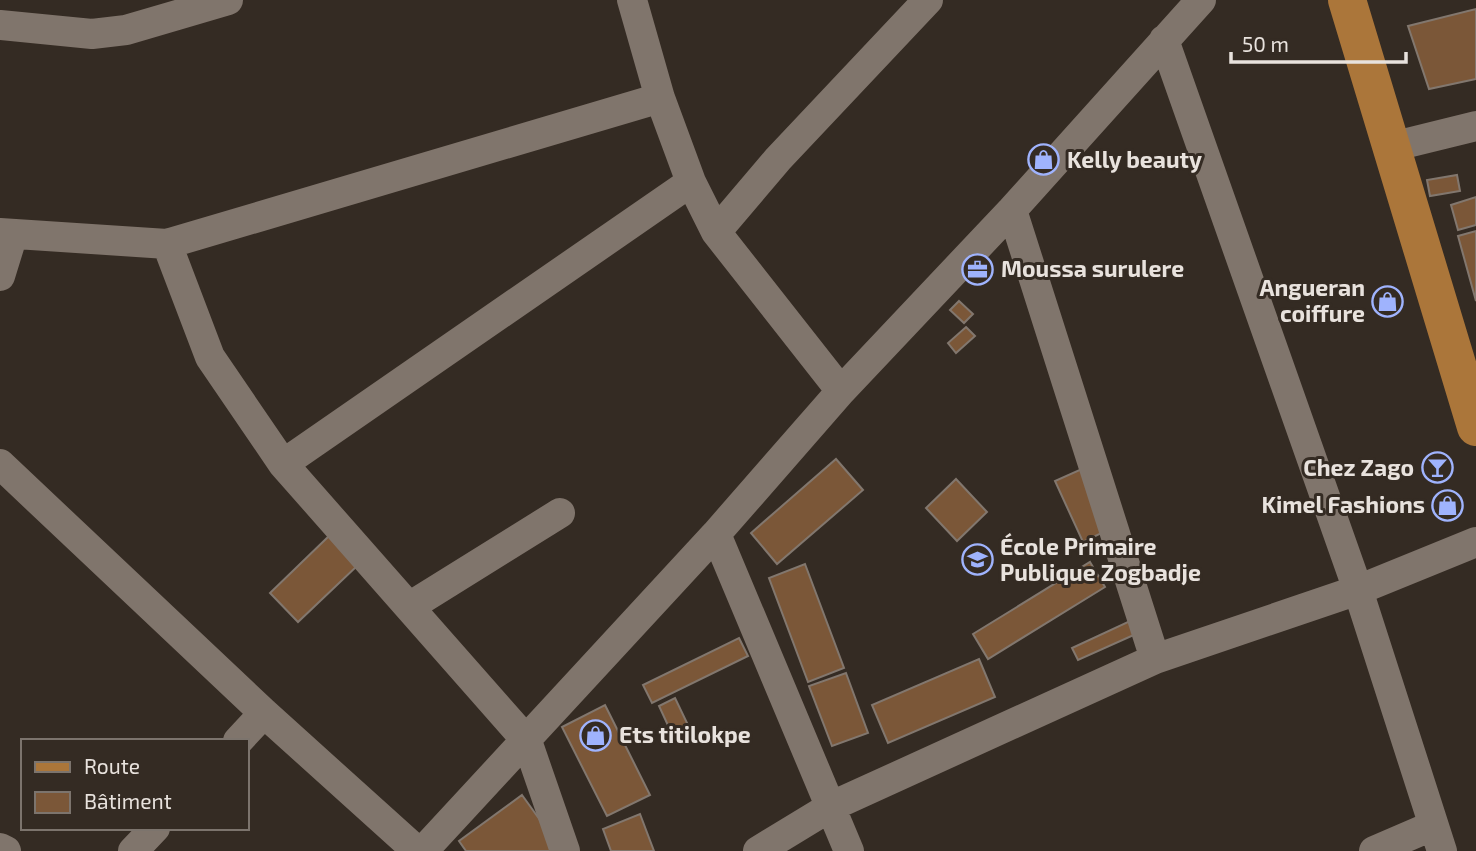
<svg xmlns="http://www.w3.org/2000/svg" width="1476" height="851" font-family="'Exo 2',sans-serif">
<rect width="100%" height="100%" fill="#342b23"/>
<path fill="#7b5738" stroke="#82776e" stroke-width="2" d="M 1476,9 L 1476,79 L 1429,89 L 1408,26 Z
M 1457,175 L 1460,191 L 1430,196 L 1427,180 Z
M 1476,197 L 1476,225 L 1458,230 L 1451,205 Z
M 1476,231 L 1476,301 L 1458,236 Z
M 959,301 L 973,314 L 964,323 L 950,310 Z
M 966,327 L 975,336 L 956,353 L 948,343 Z
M 836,459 L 863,490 L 777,564 L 751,533 Z
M 1084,468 L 1112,528 L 1083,542 L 1055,481 Z
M 956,479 L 987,512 L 957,541 L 926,508 Z
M 329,536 L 357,566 L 298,622 L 270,593 Z
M 1090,562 L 1105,587 L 988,659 L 973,634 Z
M 805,564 L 844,668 L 808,682 L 769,578 Z
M 1130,621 L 1136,634 L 1078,660 L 1072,648 Z
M 739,638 L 748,656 L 652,703 L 643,685 Z
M 979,659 L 995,697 L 888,743 L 872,705 Z
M 846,673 L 868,733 L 832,746 L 809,686 Z
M 675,698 L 688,725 L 672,734 L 659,706 Z
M 605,705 L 650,795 L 607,816 L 562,727 Z
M 522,795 L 558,845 L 549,851 L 466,851 L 459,841 Z
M 640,814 L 654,851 L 611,851 L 603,829 Z"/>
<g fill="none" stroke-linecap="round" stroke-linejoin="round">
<path stroke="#80756c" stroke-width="30" d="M 632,0 L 660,98 L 691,182
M 0,25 L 92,34 L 126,30 L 228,0
M 1164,40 L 1358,590 L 1442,851
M 1391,147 L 1476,126
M 1012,210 L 1155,659
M 716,232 L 841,391
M 0,233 L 167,244 L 660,98
M 167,244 L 210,357 L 283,464 L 527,741 L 565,851
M 0,276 L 13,234
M 0,464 L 264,713 L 417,851
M 283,464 L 691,182 L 716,232 L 778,159 L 928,0
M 716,534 L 849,851
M 409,607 L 560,513
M 238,741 L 264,713
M 0,848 L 6,851
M 133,851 L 155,828
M 423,851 L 716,534 L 841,391 L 1012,210 L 1201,0
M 758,851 L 832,806 L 1155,659 L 1358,590 L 1476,542
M 1374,851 L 1432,826"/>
<path stroke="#ab763a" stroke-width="38" d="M 1347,0 L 1476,427"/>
</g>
<defs>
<symbol id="shop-ring" viewBox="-11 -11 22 22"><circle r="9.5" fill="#342b23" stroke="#9fb3fd" stroke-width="1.5"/><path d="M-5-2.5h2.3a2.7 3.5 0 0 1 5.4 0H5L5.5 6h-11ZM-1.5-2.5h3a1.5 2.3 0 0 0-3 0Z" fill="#9fb3fd"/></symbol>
<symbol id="office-ring" viewBox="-11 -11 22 22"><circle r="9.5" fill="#342b23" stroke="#9fb3fd" stroke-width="1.5"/><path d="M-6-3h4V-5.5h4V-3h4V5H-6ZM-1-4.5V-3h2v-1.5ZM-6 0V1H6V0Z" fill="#9fb3fd"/></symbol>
<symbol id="bar-ring" viewBox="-11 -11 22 22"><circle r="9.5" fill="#342b23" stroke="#9fb3fd" stroke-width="1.5"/><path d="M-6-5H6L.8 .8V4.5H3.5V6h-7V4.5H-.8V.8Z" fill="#9fb3fd"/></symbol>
<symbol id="school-ring" viewBox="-11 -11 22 22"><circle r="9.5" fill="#342b23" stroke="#9fb3fd" stroke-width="1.5"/><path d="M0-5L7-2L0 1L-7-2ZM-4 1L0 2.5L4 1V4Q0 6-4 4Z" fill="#9fb3fd"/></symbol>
</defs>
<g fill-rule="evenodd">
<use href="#shop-ring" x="1026" y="142" width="35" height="35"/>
<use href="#office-ring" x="960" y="252" width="35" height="35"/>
<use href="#shop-ring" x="1370" y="284" width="35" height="35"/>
<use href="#bar-ring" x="1420" y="450" width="35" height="35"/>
<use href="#shop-ring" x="1430" y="488" width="35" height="35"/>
<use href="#school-ring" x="960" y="542" width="35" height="35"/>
<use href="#shop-ring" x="578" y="718" width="35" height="35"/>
</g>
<g text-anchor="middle" stroke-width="6" stroke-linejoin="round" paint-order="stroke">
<g font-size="23" font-weight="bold" fill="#e8e2dd" stroke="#342b23" text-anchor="start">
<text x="1067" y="168">Kelly beauty</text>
<text x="1001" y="277">Moussa surulere</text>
<text x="1365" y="296" text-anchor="end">Angueran<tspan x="1365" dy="26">coiffure</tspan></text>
<text x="1414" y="476" text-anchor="end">Chez Zago</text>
<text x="1425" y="513" text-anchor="end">Kimel Fashions</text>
<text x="1000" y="555">École Primaire<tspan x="1000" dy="26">Publique Zogbadje</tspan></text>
<text x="619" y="743">Ets titilokpe</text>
</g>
</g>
<rect x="21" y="739" width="228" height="91" fill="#342b23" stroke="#7c746d" stroke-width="2"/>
<rect x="35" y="762" width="35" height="10" fill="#ab763a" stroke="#7c746d" stroke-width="2"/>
<text x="84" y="774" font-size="21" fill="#e8e2dd">Route</text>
<rect x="35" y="792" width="35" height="21" fill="#7b5738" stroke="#7c746d" stroke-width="2"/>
<text x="84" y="809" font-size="21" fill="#e8e2dd">Bâtiment</text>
<path d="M1231 52v10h175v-10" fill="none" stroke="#e8e2dd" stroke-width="3.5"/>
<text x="1242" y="52" font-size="21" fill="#e8e2dd" stroke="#342b23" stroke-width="5" paint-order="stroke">50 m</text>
</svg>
